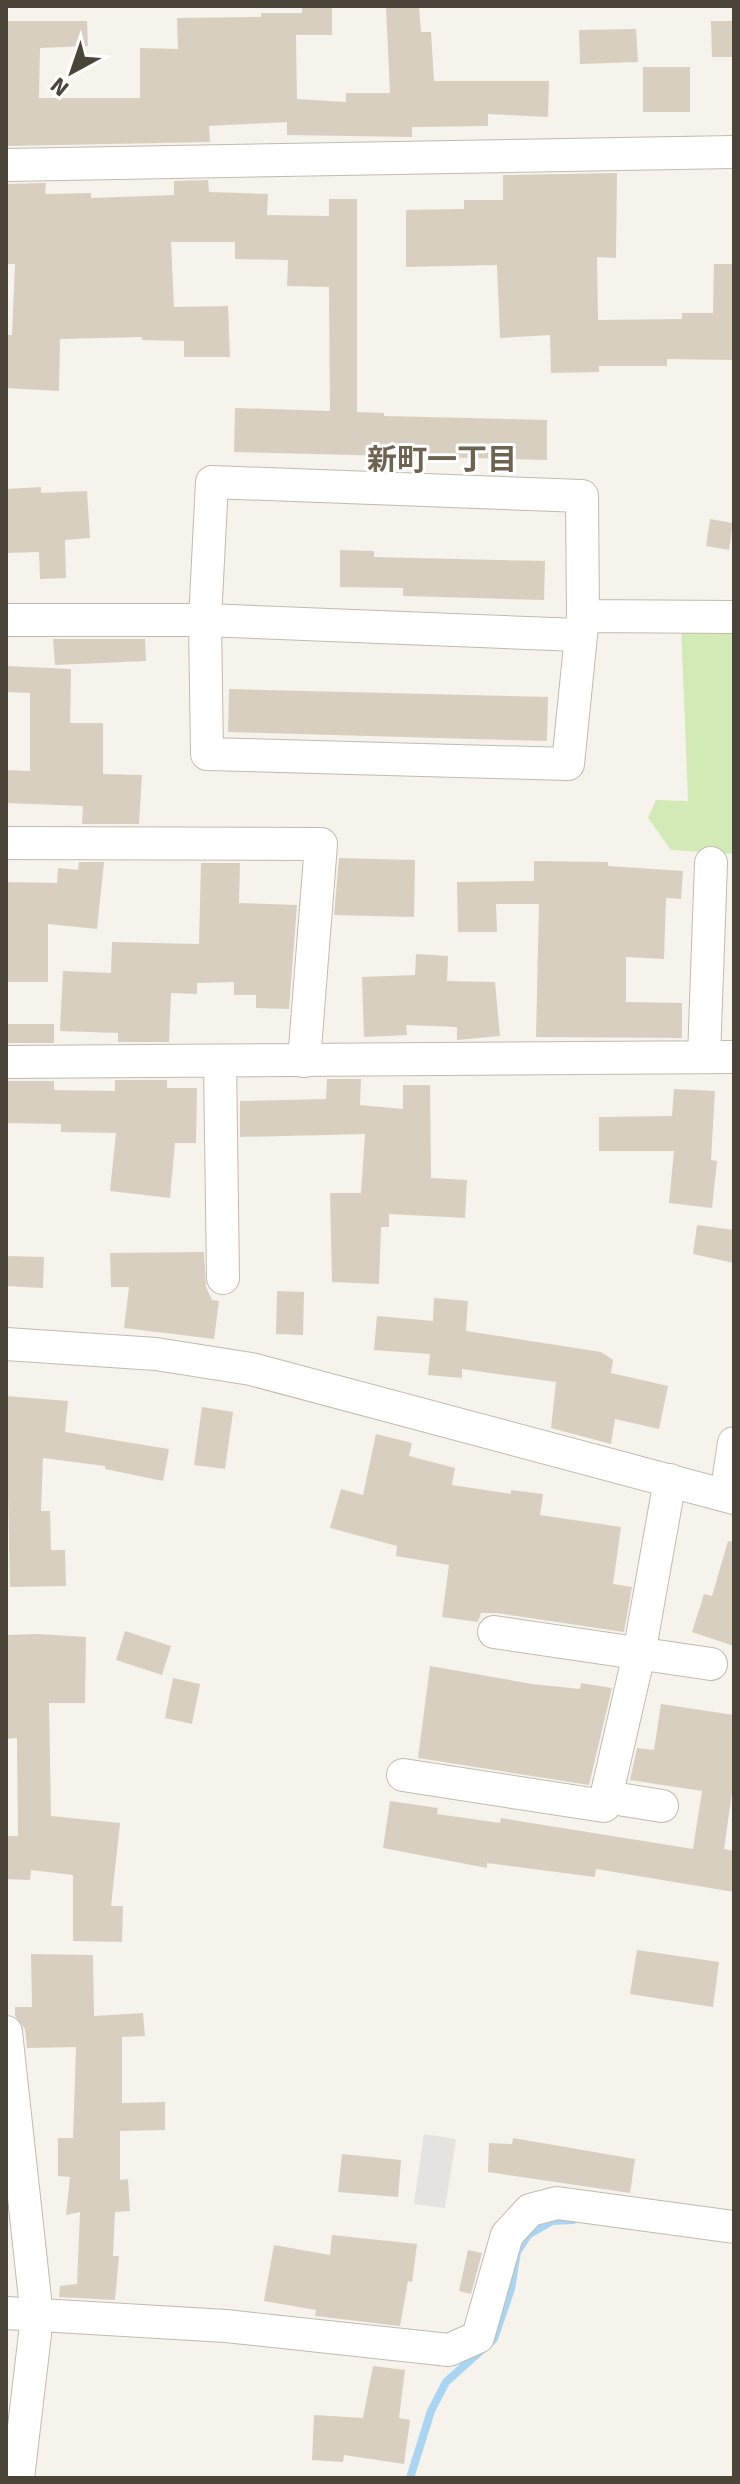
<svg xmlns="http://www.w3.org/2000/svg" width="740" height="2484" font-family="Signika,'Noto Sans JP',sans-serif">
<rect width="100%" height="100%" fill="#f6f3ec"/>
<path fill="#d2eab5" d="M 681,624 L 734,626 L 734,854 L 671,850 L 648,818 L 656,800 L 688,801 Z"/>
<path fill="#e5e3e0" d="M 424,2134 L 456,2139 L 445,2208 L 414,2204 Z"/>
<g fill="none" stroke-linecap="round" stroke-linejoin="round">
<path stroke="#a9d4f2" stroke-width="8" d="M 410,2478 L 431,2411 L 446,2382 L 494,2339 L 511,2289 L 517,2252 L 528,2235 L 552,2221 L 573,2220"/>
</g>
<path fill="#d8cfc1" d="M 302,6 L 332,6 L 332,35 L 296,35 L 297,99 L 346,102 L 346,93 L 390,93 L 386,6 L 419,6 L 421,32 L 431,32 L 434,81 L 549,81 L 548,117 L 488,114 L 488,126 L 412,127 L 412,137 L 287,135 L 287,122 L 209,126 L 210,142 L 6,146 L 6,21 L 87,21 L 88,46 L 40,48 L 39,98 L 140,98 L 140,48 L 178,49 L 177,18 L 261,17 L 261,13 L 302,13 Z
M 711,21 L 734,21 L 734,57 L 712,57 Z
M 636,29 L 638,62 L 580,64 L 579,30 Z
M 643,67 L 690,67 L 690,112 L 643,112 Z
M 617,173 L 616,258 L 597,257 L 598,320 L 682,319 L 682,313 L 713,313 L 714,264 L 734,264 L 733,360 L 667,359 L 667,366 L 599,366 L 599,372 L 551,373 L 550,335 L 500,338 L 497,265 L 406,267 L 406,210 L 464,209 L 464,200 L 503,200 L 503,175 Z
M 208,180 L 209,192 L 268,194 L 267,215 L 329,216 L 329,199 L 357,199 L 357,412 L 384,413 L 384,416 L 547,420 L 547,460 L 234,452 L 235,408 L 330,411 L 329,287 L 287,286 L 288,260 L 235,259 L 235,242 L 171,242 L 174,307 L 228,306 L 230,357 L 184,357 L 184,341 L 142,340 L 142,337 L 60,339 L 59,391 L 6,388 L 6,335 L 12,335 L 15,264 L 6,264 L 6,184 L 46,183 L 45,194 L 91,193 L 91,198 L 174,195 L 174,181 Z
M 41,487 L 41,493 L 87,491 L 90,538 L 65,540 L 66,578 L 40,579 L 39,552 L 6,553 L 6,489 Z
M 710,519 L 733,523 L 729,550 L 706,546 Z
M 340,550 L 374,551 L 374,557 L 545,561 L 544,600 L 403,596 L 403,588 L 340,587 Z
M 53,639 L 145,639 L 146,661 L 55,665 Z
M 6,666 L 71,669 L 70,723 L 103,723 L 103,774 L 142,775 L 139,824 L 82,824 L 83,806 L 6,803 L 6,770 L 30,771 L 30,693 L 6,692 Z
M 229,689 L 548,697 L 547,741 L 228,732 Z
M 339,858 L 415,860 L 414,917 L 334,915 Z
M 534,861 L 608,862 L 608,866 L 683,871 L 681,899 L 666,898 L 664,959 L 626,957 L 626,1002 L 682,1003 L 682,1038 L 536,1037 L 539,904 L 496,904 L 497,932 L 458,932 L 457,882 L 534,881 Z
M 79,862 L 104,862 L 97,929 L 48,924 L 48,982 L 6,982 L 6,882 L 57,883 L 58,868 L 78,870 Z
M 201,863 L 240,863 L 239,903 L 297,905 L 289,1009 L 256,1008 L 256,995 L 234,995 L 234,982 L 197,983 L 197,994 L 171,993 L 169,1042 L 118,1042 L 118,1033 L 60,1031 L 63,971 L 111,973 L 112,942 L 199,944 Z
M 416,954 L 448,956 L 447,981 L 495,982 L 500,1036 L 457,1040 L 457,1027 L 406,1025 L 407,1035 L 364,1037 L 362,977 L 415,975 Z
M 6,1024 L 54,1024 L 54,1043 L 6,1043 Z
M 327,1079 L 361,1079 L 360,1105 L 403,1109 L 403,1085 L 430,1085 L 431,1178 L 467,1180 L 465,1218 L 389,1214 L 389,1227 L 381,1227 L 379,1284 L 332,1282 L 330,1193 L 361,1193 L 365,1134 L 240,1137 L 240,1101 L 326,1099 Z
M 115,1080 L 167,1080 L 167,1088 L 197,1088 L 196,1143 L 175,1143 L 170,1198 L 110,1191 L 116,1133 L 61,1132 L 61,1124 L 6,1123 L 6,1081 L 54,1081 L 54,1090 L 115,1091 Z
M 674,1089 L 715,1091 L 711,1160 L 717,1161 L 712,1208 L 669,1203 L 674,1151 L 599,1151 L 599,1117 L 672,1116 Z
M 697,1225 L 734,1230 L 734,1263 L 693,1254 Z
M 204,1252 L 206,1287 L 212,1300 L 219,1301 L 214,1339 L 124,1328 L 129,1287 L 111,1287 L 110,1253 Z
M 6,1256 L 44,1257 L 43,1288 L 6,1286 Z
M 277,1291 L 304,1292 L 303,1335 L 276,1334 Z
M 434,1298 L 468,1301 L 466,1331 L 601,1352 L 613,1360 L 611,1373 L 668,1386 L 659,1429 L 615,1419 L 611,1444 L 551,1428 L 556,1382 L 462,1369 L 462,1378 L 428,1375 L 430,1354 L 374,1350 L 377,1316 L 433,1321 Z
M 6,1396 L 68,1401 L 65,1432 L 169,1449 L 163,1481 L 105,1469 L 105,1466 L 43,1458 L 41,1511 L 50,1511 L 51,1550 L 65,1550 L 66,1586 L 10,1587 Z
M 202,1407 L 233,1412 L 225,1469 L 194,1465 Z
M 376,1434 L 412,1443 L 409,1456 L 455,1468 L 452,1485 L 511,1494 L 511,1490 L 543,1494 L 540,1515 L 621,1527 L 613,1584 L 632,1587 L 624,1632 L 497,1613 L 481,1613 L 478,1622 L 442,1617 L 449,1565 L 396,1556 L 397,1546 L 330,1528 L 341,1489 L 363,1495 Z
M 728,1541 L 734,1542 L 734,1646 L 692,1632 L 704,1594 L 712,1596 Z
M 125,1631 L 171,1646 L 162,1675 L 116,1660 Z
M 38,1634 L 86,1637 L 85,1703 L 49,1703 L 51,1816 L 120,1823 L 111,1906 L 123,1906 L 122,1942 L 73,1941 L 73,1875 L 31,1870 L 30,1880 L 6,1879 L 6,1836 L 18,1836 L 17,1738 L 6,1739 L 6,1635 Z
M 430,1666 L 532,1684 L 580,1689 L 581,1683 L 612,1688 L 589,1785 L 418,1758 Z
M 173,1678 L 200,1684 L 192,1724 L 165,1718 Z
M 661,1704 L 734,1715 L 734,1779 L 724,1849 L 734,1851 L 734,1892 L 596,1869 L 595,1877 L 487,1863 L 487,1868 L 383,1848 L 390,1801 L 438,1808 L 437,1814 L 500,1823 L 501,1818 L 693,1849 L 702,1791 L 630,1780 L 637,1748 L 654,1750 Z
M 637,1950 L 719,1962 L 713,2007 L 630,1994 Z
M 31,1954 L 93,1955 L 94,2016 L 143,2013 L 145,2036 L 122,2037 L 122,2103 L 165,2102 L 165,2130 L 120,2131 L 120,2180 L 128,2179 L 130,2211 L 115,2212 L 113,2256 L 119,2256 L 115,2300 L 59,2297 L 60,2286 L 77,2284 L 80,2212 L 66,2215 L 70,2177 L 58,2176 L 58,2138 L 73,2138 L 76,2047 L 27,2048 L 25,2029 L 15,2016 L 15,2007 L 32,2007 Z
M 513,2138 L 635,2159 L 630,2193 L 488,2172 L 489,2143 L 512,2144 Z
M 342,2154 L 401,2160 L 398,2197 L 338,2192 Z
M 332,2235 L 417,2244 L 412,2282 L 408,2281 L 400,2326 L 315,2316 L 316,2310 L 264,2301 L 274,2245 L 330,2255 Z
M 468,2250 L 482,2253 L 471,2294 L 459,2291 Z
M 373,2366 L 405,2370 L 399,2418 L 410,2420 L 404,2464 L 344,2455 L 343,2462 L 312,2460 L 314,2415 L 363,2418 Z"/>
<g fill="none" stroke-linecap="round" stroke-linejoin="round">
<defs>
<path id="minor" d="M 6,165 L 734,152
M 212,482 L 582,496 L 583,616 L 568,764 L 207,754 L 205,620 Z
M 583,616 L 734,617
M 6,620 L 205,620 L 579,635
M 6,843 L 321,844 L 304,1061
M 704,1057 L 711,863
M 220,1061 L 223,1278
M 6,1062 L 734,1057
M 6,1344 L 156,1354 L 251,1369 L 734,1498
M 726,1495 L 734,1443
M 494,1632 L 711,1664
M 403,1775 L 604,1806 L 639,1654 L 670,1480
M 606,1797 L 662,1806
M 6,2032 L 37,2317 L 18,2478
M 6,2313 L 226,2326 L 449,2350 L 478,2337 L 507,2235 L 530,2210 L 557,2203 L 734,2227"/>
</defs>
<use href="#minor" stroke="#c2bbae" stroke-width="34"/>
<use href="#minor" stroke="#fff" stroke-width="32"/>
</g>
<g text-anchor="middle" stroke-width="6" stroke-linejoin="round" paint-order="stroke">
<g font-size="30" font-weight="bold" fill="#6e6250" stroke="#fff">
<text x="442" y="470">新町一丁目</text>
</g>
</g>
<rect width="740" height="2484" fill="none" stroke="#4b4439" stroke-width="16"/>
<g transform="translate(72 72) rotate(220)" stroke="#ffffff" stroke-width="6" paint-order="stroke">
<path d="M0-6L14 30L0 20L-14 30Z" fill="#4b4439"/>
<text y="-12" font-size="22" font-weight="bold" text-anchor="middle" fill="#4b4439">N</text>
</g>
</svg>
